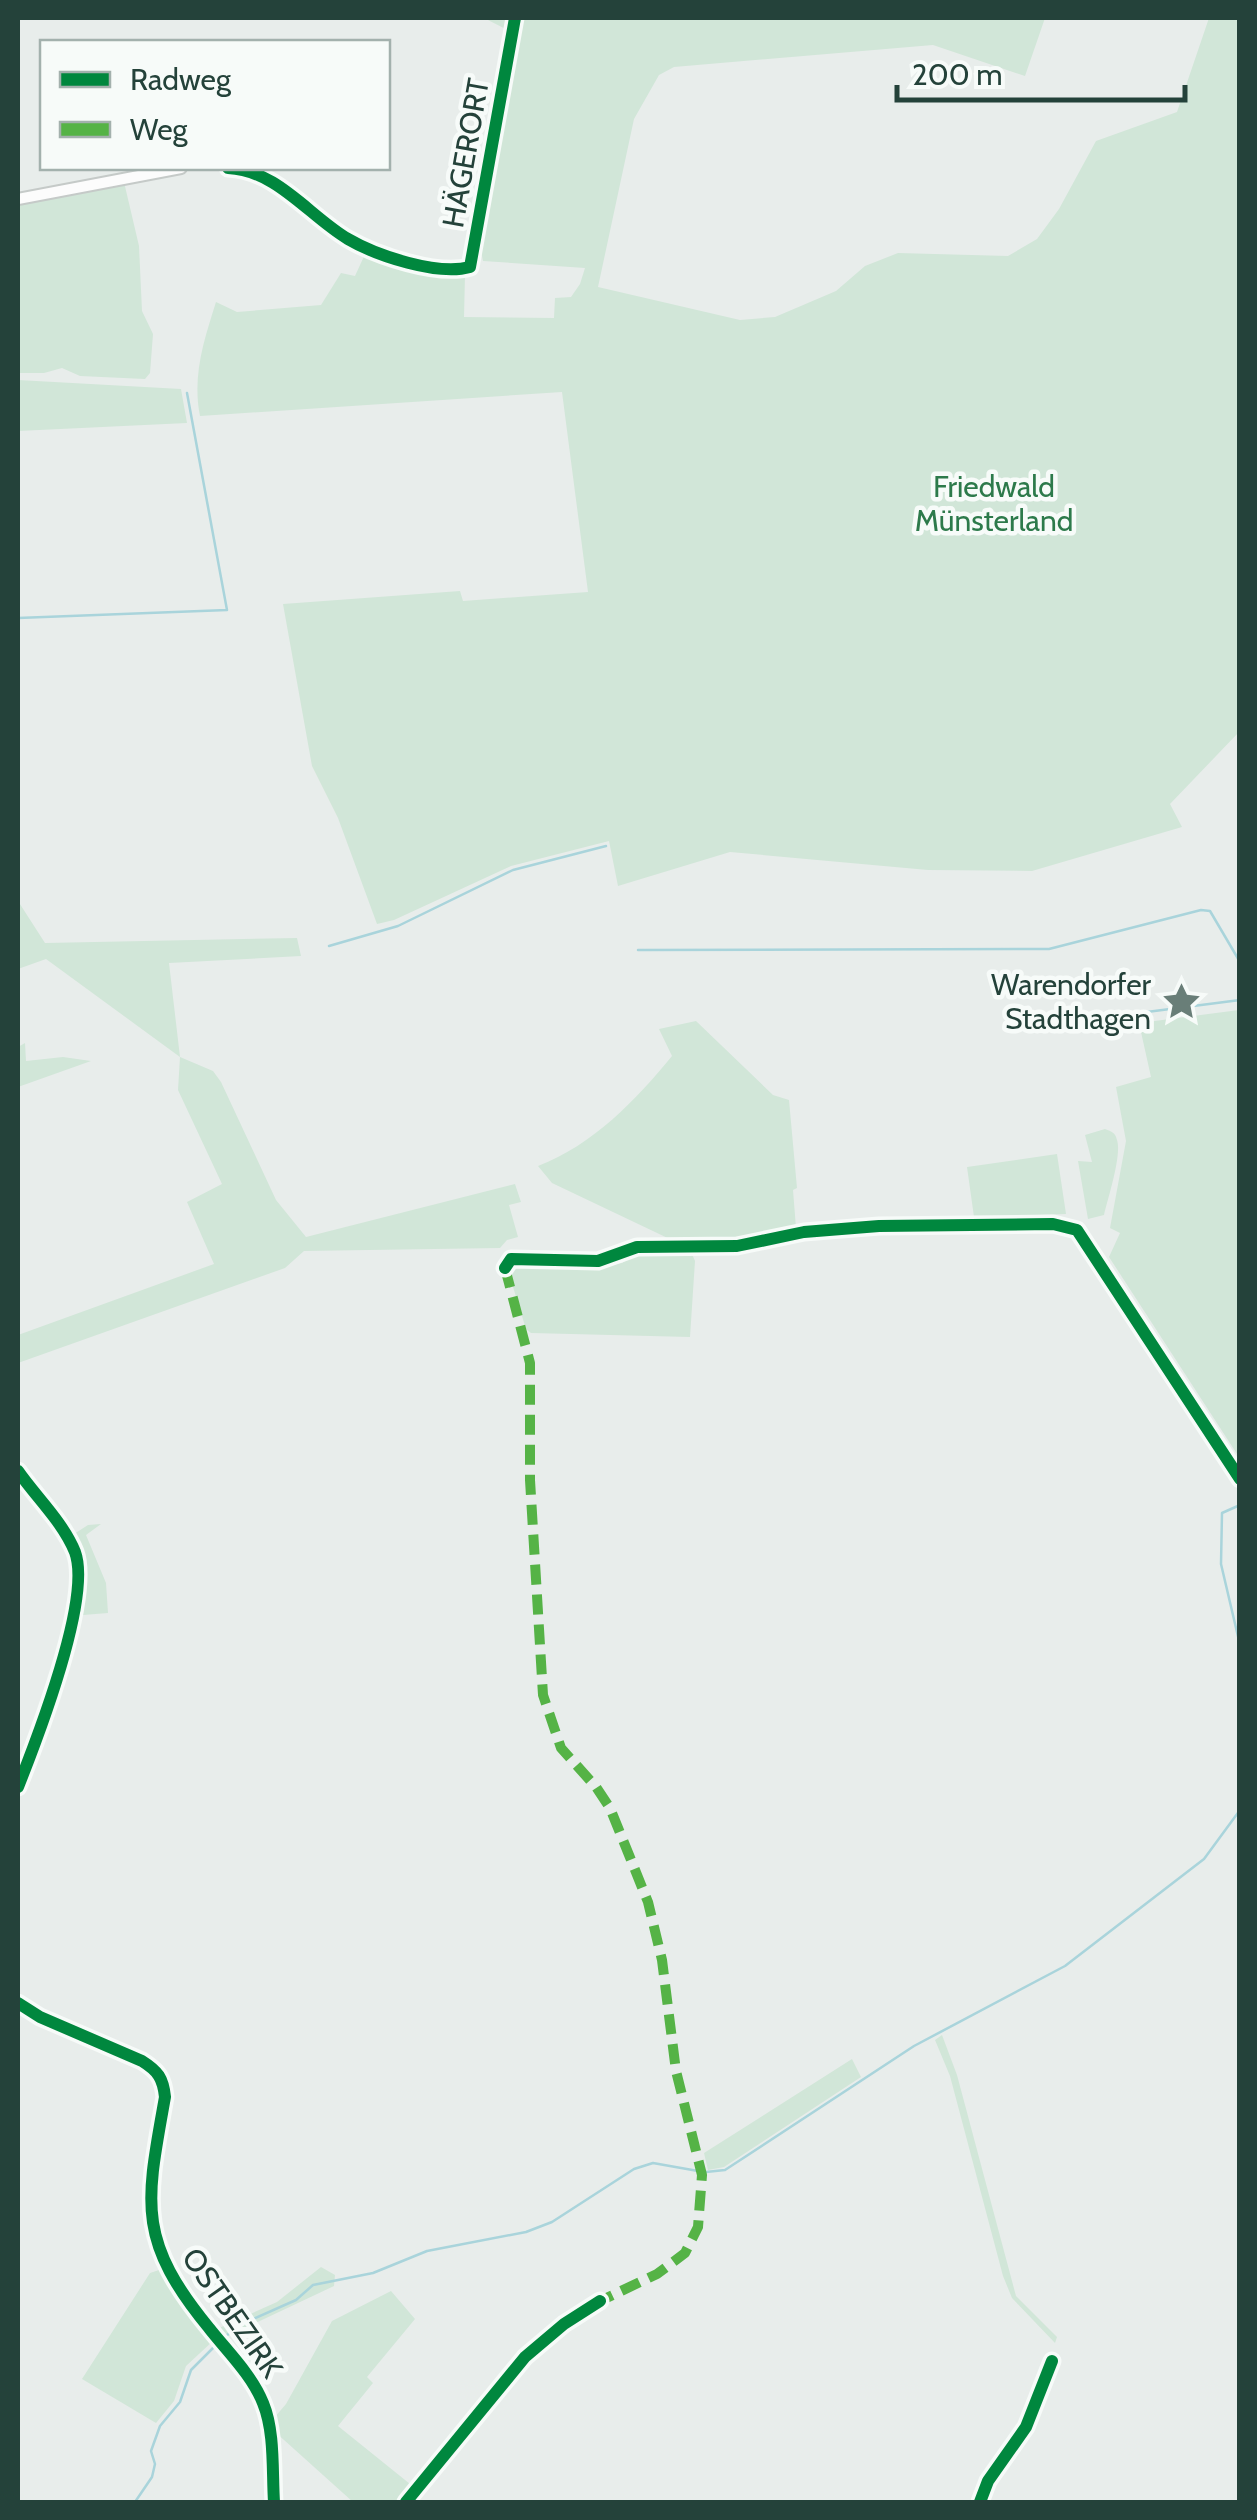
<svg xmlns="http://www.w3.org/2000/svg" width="1257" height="2520" font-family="Cabin,sans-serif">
<rect width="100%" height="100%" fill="#e8edeb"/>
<path fill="#d1e6d8" d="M 484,18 L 1045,18 L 1025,76 L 933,45 L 674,67 L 659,75 L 634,119 L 598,287 L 740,320 L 775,317 L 836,291 L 865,266 L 898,253 L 1008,256 L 1037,239 L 1059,209 L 1096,141 L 1177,112 L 1209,18 L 1239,18 L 1239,732 L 1170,804 L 1182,827 L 1032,871 L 928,870 L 730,852 L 618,886 L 609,841 L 511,866 L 394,920 L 377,924 L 338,818 L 312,766 L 283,604 L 460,591 L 463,601 L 588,592 L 562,392 L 200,416 C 192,376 204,340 216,302 L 237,312 L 321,305 L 341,273 L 355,276 L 366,252 L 431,273 L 465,275 L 464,317 L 554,318 L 555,298 L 571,297 L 580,284 L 585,268 L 483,261 L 481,251 L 519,36 Z
M 124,182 L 139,246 L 142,311 L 153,334 L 150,373 L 145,379 L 80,376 L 62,368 L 44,373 L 18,373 L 18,205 Z
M 18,380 L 181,389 L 187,423 L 18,431 Z
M 18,901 L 45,943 L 297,938 L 301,956 L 169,963 L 180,1057 L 213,1071 L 221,1082 L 276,1200 L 306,1237 L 515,1184 L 521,1202 L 509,1205 L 518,1237 L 507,1240 L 500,1248 L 304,1251 L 285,1268 L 18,1363 L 18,1335 L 214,1264 L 187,1202 L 222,1184 L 178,1090 L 180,1057 L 46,959 L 18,969 Z
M 1239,1010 L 1240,1010 L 1239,1457 L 1109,1257 L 1120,1233 L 1110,1228 L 1126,1141 L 1116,1087 L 1151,1077 L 1141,1032 L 1147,1022 Z
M 696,1021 L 773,1095 L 789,1100 L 797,1188 L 793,1190 L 796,1228 L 738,1242 L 676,1242 L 552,1183 L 538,1166 C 593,1145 636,1100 672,1056 L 659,1029 Z
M 25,1043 L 26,1061 L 63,1057 L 91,1061 L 18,1087 L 18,1047 Z
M 1105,1129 C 1112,1132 1115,1132 1117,1140 C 1122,1155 1108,1198 1104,1215 L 1088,1219 L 1078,1161 L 1092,1162 L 1085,1135 Z
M 1057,1154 L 1066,1214 L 974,1217 L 967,1167 Z
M 641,1251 L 692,1254 L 695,1261 L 690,1337 L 531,1333 L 526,1329 L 509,1274 L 515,1262 L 599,1266 L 622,1263 Z
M 101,1524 L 86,1535 L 106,1583 L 108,1613 L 83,1615 L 87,1573 L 74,1534 L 88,1525 Z
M 942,2035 L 957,2075 L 1016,2296 L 1057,2337 L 1055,2343 L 1012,2298 L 1003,2276 L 950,2076 L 935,2040 Z
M 852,2059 L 861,2077 L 724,2167 L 708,2170 L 704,2153 Z
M 321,2267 L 335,2275 L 334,2286 L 224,2338 L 217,2329 L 277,2302 Z
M 159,2270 L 164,2270 L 195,2321 L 213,2341 L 186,2366 L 174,2401 L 156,2423 L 82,2379 L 150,2273 Z
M 391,2291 L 415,2319 L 367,2377 L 373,2383 L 338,2426 L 415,2488 L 401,2502 L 353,2502 L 274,2431 L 274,2418 L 286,2404 L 332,2321 Z"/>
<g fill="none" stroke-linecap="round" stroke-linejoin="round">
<path stroke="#a9d4db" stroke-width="2.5" d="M 18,618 L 227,610 L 187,393
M 329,946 L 398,926 L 513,870 L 606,846
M 638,950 L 1049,949 L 1201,910 L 1210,911 L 1240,962
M 1139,1013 L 1240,1000
M 1240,1505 L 1222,1513 L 1221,1564 L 1240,1645
M 706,2172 L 725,2170 L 914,2046 L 1065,1966 L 1204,1859 L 1240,1810
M 223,2338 L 242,2324 L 296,2300 L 313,2285 L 373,2273 L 427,2251 L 526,2232 L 552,2222 L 634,2169 L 653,2163 L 698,2171
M 135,2502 L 152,2477 L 155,2464 L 151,2451 L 160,2426 L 180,2402 L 191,2370 L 216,2345"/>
<defs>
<path id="minor" d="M 228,168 C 277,170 309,216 348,239 C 377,256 438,276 470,267 L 515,18
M 18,199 L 181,168
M 505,1268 L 511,1259 L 598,1261 L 637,1247 L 737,1246 L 804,1232 L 879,1226 L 1053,1224 L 1077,1230 L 1240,1479
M 18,1471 C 36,1497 63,1522 75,1552 C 92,1598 37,1739 18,1787
M 18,2003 L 40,2017 L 142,2061 C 158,2071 163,2078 165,2097 C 146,2203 136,2239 209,2328 C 227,2351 252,2375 263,2403 C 275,2432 272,2471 274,2502
M 406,2502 L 525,2357 L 564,2324 L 600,2301
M 980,2502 L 988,2481 L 1026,2427 L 1052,2361"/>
</defs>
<use href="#minor" stroke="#c5cac8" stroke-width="14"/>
<use href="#minor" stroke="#fcfcfc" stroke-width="10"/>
<path stroke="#55b346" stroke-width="10" stroke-dasharray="20 10" stroke-linecap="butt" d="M 505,1268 L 530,1363 L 530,1480 L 543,1695 L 561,1748 L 596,1787 L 610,1808 L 648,1902 L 662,1960 L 676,2071 L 702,2175 L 698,2227 L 685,2253 L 657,2274 L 600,2301"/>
<defs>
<path id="cycleway" d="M 228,168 C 277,170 309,216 348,239 C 377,256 438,276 470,267 L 515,18
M 505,1268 L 511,1259 L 598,1261 L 637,1247 L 737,1246 L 804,1232 L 879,1226 L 1053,1224 L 1077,1230 L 1240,1479
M 18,1471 C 36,1497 63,1522 75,1552 C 92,1598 37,1739 18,1787
M 18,2003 L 40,2017 L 142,2061 C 158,2071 163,2078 165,2097 C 146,2203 136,2239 209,2328 C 227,2351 252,2375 263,2403 C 275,2432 272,2471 274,2502
M 406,2502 L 525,2357 L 564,2324 L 600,2301
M 980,2502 L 988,2481 L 1026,2427 L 1052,2361"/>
</defs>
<use href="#cycleway" stroke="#f7fbf9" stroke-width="19"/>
<use href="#cycleway" stroke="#00873e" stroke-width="12"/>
</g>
<defs>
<symbol id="sight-bare" viewBox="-9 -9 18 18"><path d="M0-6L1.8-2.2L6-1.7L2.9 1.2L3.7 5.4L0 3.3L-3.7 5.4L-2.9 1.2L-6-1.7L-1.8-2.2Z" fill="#697e78" stroke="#f7fbf9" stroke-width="2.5" paint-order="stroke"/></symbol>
</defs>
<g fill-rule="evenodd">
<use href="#sight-bare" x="1154" y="974" width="55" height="55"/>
</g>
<g text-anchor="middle" stroke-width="9" stroke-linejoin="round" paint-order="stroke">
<g font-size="30" fill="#24423a" stroke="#f7fbf9">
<text transform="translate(466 153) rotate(-80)" y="10">HÄGERORT</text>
<text transform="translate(232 2313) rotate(55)" y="10">OSTBEZIRK</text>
</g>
<g font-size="30" fill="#2d7a4b" stroke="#f7fbf9">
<text x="994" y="497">Friedwald<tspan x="994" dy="34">Münsterland</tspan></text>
</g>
<g font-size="30" fill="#24423a" stroke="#f7fbf9" text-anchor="end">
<text x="1151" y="995">Warendorfer<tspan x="1151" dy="34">Stadthagen</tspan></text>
</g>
</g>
<rect width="1257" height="2520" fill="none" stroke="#24423a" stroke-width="40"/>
<rect x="40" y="40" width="350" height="130" fill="#f7fbf9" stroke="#a3b1ad" stroke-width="2.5"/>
<rect x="60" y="72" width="50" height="15" fill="#00873e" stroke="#a3b1ad" stroke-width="2.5"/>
<text x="130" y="90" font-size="30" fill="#24423a">Radweg</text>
<rect x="60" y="122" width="50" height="15" fill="#55b346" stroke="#a3b1ad" stroke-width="2.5"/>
<text x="130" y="140" font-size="30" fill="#24423a">Weg</text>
<path d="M897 85v15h288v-15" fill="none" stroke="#24423a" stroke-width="5"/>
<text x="912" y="85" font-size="30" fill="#24423a" stroke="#f7fbf9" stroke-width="8" paint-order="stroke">200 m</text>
</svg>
